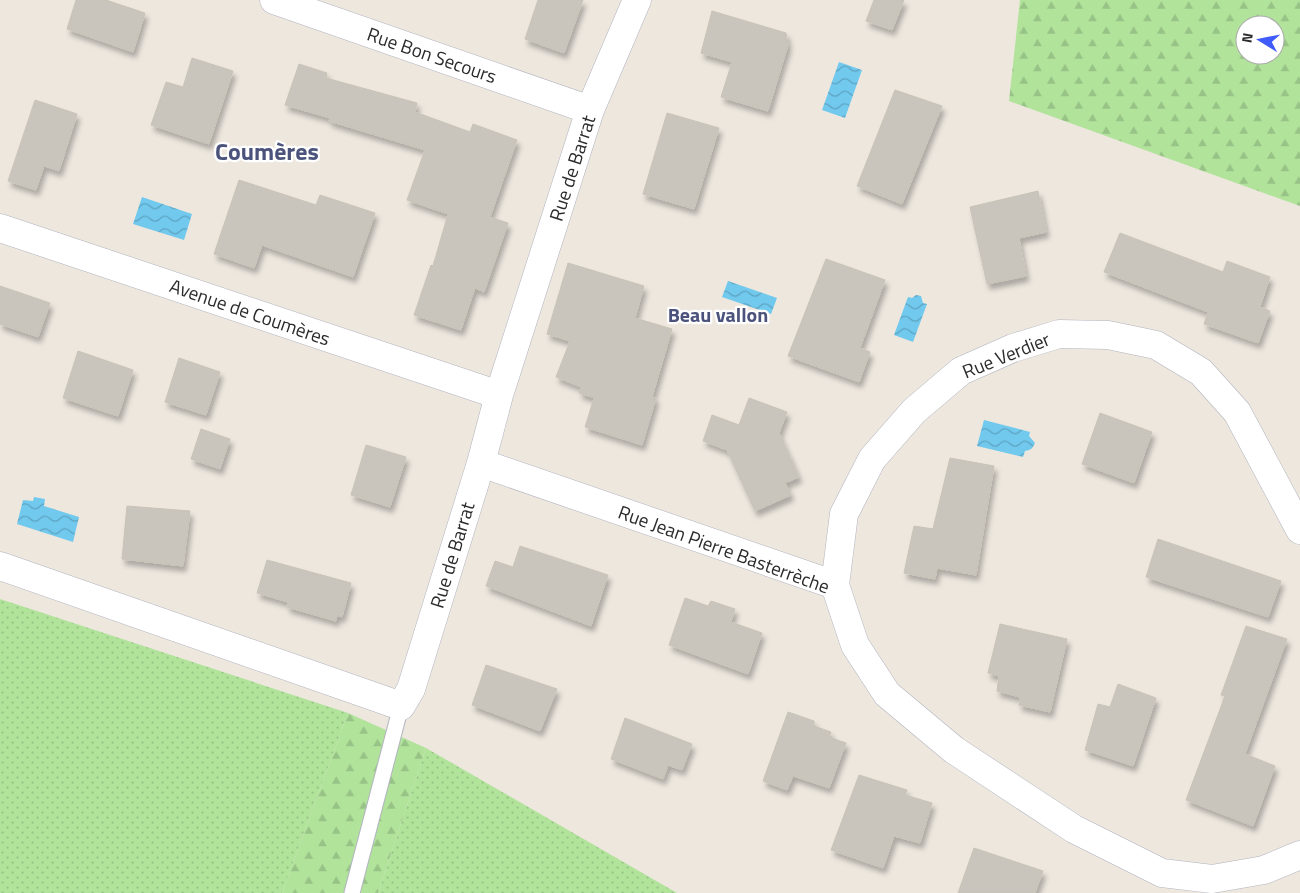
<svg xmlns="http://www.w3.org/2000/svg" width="1300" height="893" font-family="'Titillium Web',sans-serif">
<defs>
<pattern id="grass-dots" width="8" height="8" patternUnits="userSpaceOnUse" patternTransform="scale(1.25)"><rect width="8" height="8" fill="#b1e39b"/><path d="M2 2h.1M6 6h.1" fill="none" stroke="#98c386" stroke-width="1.8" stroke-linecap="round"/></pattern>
<pattern id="forest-firs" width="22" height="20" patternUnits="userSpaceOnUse" patternTransform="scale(1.25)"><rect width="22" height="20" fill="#b1e39b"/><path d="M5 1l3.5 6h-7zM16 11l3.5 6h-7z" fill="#98c386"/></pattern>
<pattern id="water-waves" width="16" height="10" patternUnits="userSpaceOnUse" patternTransform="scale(1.25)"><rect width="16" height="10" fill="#71c9ee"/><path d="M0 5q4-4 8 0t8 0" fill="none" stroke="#5da3c1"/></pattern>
<filter id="shadow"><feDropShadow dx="3" dy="5.5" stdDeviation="2.5" flood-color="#0004"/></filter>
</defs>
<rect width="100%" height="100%" fill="#ede7de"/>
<path fill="url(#grass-dots)" d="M 0,599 L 348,713 L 282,893 L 0,893 Z
M 426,748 L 677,893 L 378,893 Z"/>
<path fill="url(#forest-firs)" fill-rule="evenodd" d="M 1020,0 L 1300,0 L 1300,206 L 1009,101 ZM 1245,25 L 1275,25 L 1275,55 L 1245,55 Z
M 348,713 L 426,748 L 378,893 L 282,893 Z"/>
<path fill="url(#water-waves)" d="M 839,62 L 862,70 L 845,118 L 822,110 Z
M 142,197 L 192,214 L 184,240 L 133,224 Z
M 728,281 L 777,298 L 771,314 L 722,297 Z
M 916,295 L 921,296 L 923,303 L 927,304 L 913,342 L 894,335 L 908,297 L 912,298 Z
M 984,420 L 1030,432 L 1029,436 L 1035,443 C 1032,449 1031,450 1025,451 L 1023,457 L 977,446 Z
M 34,497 L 45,499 L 44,506 L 79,517 L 73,542 L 17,524 L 23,500 L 33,501 Z"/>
<path fill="#c9c5bc" stroke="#c9c3b7" filter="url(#shadow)" d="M 76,0 L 106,0 L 145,13 L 133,52 L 67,29 Z
M 538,0 L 583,0 L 564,53 L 525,39 Z
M 874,0 L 904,0 L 892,30 L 866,21 Z
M 712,11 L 786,33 L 788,45 L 768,111 L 721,97 L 732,62 L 701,53 Z
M 192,58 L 233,71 L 209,144 L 151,125 L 166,82 L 183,87 Z
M 299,64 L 327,73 L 326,78 L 417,103 L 415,112 L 470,132 L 473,124 L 517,140 L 490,217 L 508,223 L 484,292 L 475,288 L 461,330 L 414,315 L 431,265 L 433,266 L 448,214 L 407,200 L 425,150 L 329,121 L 330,118 L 285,105 Z
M 895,90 L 942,106 L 902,204 L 857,186 Z
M 35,100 L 77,114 L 59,171 L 44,166 L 36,190 L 8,181 Z
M 667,113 L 719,128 L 694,209 L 643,194 Z
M 239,180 L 316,205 L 320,195 L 375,213 L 353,277 L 262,245 L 254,268 L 214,254 Z
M 1038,191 L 1046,232 L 1019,238 L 1026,276 L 987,284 L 970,207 Z
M 1120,233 L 1223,272 L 1227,261 L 1270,277 L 1260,307 L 1270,311 L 1258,343 L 1204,324 L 1208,312 L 1104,272 Z
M 826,259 L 885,280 L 860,348 L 870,352 L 859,382 L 788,356 Z
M 568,263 L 644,286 L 635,318 L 672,329 L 652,397 L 656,398 L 642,445 L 585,427 L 594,398 L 579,393 L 581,387 L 556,377 L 570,341 L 547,334 Z
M 0,286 L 50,303 L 38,337 L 0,324 Z
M 78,351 L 133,370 L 118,416 L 63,398 Z
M 179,358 L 220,372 L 206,415 L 165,402 Z
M 749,398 L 787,412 L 779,433 L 799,477 L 785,483 L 791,495 L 755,511 L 727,450 L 703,441 L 712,415 L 739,425 Z
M 1100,413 L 1152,432 L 1134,483 L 1082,464 Z
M 201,429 L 230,439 L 220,469 L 191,459 Z
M 366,445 L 406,457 L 390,507 L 351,495 Z
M 950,458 L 994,466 L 976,575 L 937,568 L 935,579 L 904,573 L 914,526 L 933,529 Z
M 127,506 L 190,511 L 183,566 L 122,559 Z
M 1158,539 L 1281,581 L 1268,617 L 1146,577 Z
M 520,546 L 608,575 L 591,626 L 486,586 L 495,561 L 513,567 Z
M 267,560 L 351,583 L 342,617 L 337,615 L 336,621 L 287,607 L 288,602 L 257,593 Z
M 685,598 L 708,606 L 711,601 L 735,609 L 731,622 L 762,633 L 748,674 L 669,645 Z
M 1000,624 L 1067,639 L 1050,712 L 1019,705 L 1020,697 L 997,691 L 999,676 L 988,673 Z
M 1246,626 L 1287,639 L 1245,754 L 1275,766 L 1253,826 L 1186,800 L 1225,696 L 1221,695 Z
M 486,665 L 557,689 L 540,731 L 472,705 Z
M 1118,684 L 1156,698 L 1133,766 L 1085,750 L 1098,704 L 1110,707 Z
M 788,712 L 814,721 L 814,726 L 831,732 L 829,737 L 846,743 L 829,788 L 793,776 L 787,790 L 763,781 Z
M 625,718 L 692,744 L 682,770 L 668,765 L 663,779 L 611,759 Z
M 859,775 L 907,790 L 905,795 L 932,803 L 920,843 L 894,836 L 883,868 L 831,850 Z
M 974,848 L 1043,871 L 1035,893 L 958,893 Z"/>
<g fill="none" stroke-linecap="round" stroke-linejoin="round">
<defs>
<path id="lane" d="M 352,893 L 401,706"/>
<path id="street" d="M 274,0 L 590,110
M 0,228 L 499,395
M 481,463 L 835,585
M 1300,530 L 1237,412 L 1201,372 L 1156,345 L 1108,335 L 1059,334 L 1013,348 L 961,371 L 914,411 L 872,459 L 844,514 L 835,585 L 855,645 L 887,694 L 954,750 L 1074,829 L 1162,873 L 1212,879 L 1264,870 L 1300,855
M 0,566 L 401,706 L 411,689 L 481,463 L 499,395 L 590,110 L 637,0"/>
</defs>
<use href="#lane" stroke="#b1b3bf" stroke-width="17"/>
<use href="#street" stroke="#b1b3bf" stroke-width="29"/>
<use href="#lane" stroke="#fff" stroke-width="15"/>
<use href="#street" stroke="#fff" stroke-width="28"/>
</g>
<g text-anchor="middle" stroke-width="4.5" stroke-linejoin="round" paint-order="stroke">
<g font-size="19" fill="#2b2b2b" stroke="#fff">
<text transform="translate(432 55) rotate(19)" y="7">Rue Bon Secours</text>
<text transform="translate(572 168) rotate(-72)" y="7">Rue de Barrat</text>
<text transform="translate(250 312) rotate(19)" y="7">Avenue de Coumères</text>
<text transform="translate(1006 355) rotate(-22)" y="7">Rue Verdier</text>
<text transform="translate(724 549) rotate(20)" y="7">Rue Jean Pierre Basterrèche</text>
<text transform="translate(452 555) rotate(-73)" y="7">Rue de Barrat</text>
</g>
<g font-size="20" font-weight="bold" fill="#4b537c" stroke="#fff">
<text x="718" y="322">Beau vallon</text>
</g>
<g font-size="24" font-weight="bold" fill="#4b537c" stroke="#fff">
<text x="267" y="160">Coumères</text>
</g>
</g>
<g transform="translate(1260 40) rotate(280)"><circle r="24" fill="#ffffff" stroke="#aaaaaa"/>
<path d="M0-4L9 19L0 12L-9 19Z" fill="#3f5bf9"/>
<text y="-8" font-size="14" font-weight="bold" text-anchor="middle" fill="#2b2b2b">N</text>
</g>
</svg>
